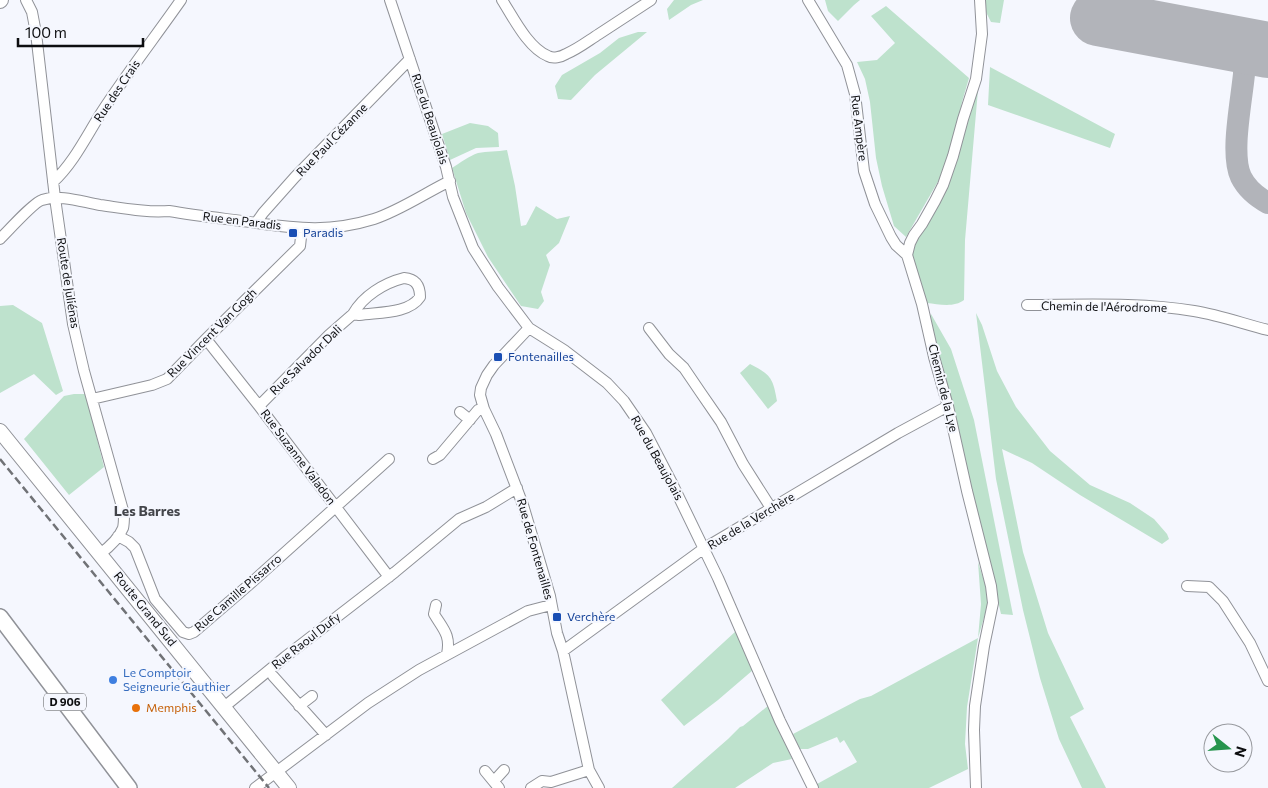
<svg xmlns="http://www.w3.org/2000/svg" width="1268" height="788" font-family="Commissioner,sans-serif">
<rect width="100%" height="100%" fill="#f5f7fe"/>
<path fill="#bee2cd" d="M 674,0 L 703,0 L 691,5 L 669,20 L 667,9 Z
M 825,0 L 860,0 L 854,5 L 838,21 L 828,11 Z
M 984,0 L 1004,0 L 1000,23 L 991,22 L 986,12 Z
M 886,6 L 969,78 L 962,102 L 954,141 L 940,178 L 906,237 L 894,226 L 882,186 L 876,158 L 870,102 L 865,79 L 857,62 L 877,60 L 895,43 L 871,16 Z
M 638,32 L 647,32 L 595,75 L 571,100 L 558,99 L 555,86 L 562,75 L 600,53 L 619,38 Z
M 990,67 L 1115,134 L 1110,148 L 988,105 Z
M 978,90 L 965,240 L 964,300 C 954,308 938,304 927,303 L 912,254 L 915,241 Z
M 470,123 L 488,126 L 498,133 L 499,147 L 476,148 L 450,160 L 442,134 Z
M 507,150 L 515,186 L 521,226 L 526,225 L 536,206 L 557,219 L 570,216 L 559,243 L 546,255 L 550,265 L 541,292 L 544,301 L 538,309 L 521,306 L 488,257 L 466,213 L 452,168 C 460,163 469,156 478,153 C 487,151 497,152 507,150 Z
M 13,305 L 42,323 L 63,391 L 56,395 L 34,374 L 0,393 L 0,306 Z
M 976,313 L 982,325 L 997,371 L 1016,407 L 1050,451 L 1090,485 L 1130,503 L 1154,519 L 1167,534 L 1169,539 L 1162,544 L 1157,541 L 1080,495 L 1032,463 L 1002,449 L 1023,552 L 1048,633 L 1084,709 L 1070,717 L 1106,788 L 1082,788 L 1059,739 L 1040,678 L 1023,610 L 996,479 Z
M 931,314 L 951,349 L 974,420 L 1013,615 L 1001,614 L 930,317 Z
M 750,364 C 771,375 773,378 777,401 L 768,409 L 740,373 Z
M 74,394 L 86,394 L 104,467 L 69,495 L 24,439 L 64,396 Z
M 978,562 L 985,584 L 988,604 L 978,638 L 967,707 L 965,744 L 968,769 L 929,788 L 819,788 L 817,784 L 857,762 L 844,740 L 840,743 L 837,737 L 808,749 L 800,749 L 793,734 L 860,699 L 871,696 L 978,638 L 981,604 Z
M 736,631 L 753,670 L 718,700 L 684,726 L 661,700 Z
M 769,705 L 792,759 L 773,763 L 735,788 L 672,788 L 728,739 L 740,727 L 743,726 Z"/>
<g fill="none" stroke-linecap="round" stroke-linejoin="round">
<path stroke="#b2b4ba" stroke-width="22" d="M 1233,44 C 1239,48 1243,54 1245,62 C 1244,91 1229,152 1241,177 C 1247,189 1257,197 1268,203
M 1244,72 C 1249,60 1254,54 1267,50"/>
<path stroke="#b2b4ba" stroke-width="56" d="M 1098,18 L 1268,50"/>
<defs>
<path id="minor" d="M 26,0 L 32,12 L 36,33 L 55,198 L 73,324 L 84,371 L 124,514 C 124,519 124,524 123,528 C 119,538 108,548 100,554
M 390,0 L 446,167 L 453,197 L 473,248 L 498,287 L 529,328 L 564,350 L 607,383 L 624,401 L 646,433 L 672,483 L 718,578 L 780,721 L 813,788
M 502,0 C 513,17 528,48 548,56 C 553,59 561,57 566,54 C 578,49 588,41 599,34 C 616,23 634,11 651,0
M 808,0 L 847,65 L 855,94 L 864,171 L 875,204 L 891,237 L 896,245 L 907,255
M 53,182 C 74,163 88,133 103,110 C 128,72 155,37 181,0
M 256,223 L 263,213 L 295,177 L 410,59
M 0,239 C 8,231 34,202 42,200 C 61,194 82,202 100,205 C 122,208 147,213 169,211 C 198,216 228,219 257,223 C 299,229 332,232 374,219 C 401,210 425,193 450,181
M 404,278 C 416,279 420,286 420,297 C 409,314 378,312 359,315 L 353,314 C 363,296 384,283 404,278 Z
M 1027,305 C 1082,305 1140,302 1194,311 C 1219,315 1244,324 1268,330
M 529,328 L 494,365 L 487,375 L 481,388 L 480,395 L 484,409 L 496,434 L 523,505 L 550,596 L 557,633 L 563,651 L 589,770 L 599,788
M 649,328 L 669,354 L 684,368 L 701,393 L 721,422 L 743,464 L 771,508
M 206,339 L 259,406 L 389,577
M 92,399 L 152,385 L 167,379 L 206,339 L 300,246 L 302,228
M 259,406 L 329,335 L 353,314
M 460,412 L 470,420
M 433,459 L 440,455 L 478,410 L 484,409
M 118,536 L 129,542 L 135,548 L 155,599 L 183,632 L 189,634 L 194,632 L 251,583 L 389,459
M 1187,586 L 1209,587 L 1223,601 L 1250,643 L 1268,681
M 436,605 L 434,614 C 443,629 451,635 447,654
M 563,651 L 703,549 L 898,433 L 948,406
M 273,676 L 326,735
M 299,706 L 312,696
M 224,707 L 285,657 L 395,572 L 459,519 L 486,507 L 517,488
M 485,771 L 499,788
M 494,781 L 504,770
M 255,788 L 368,703 L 419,670 L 528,611 L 551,605
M 531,788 L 542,781 L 551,782 L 589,770
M 976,788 L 974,730 L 975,706 L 984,646 L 993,603 L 991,586 L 967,491 L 948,406 L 934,357 L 922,304 L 907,255 L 910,243 L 914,235 L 922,224 L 935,201 L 943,185 L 953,156 L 963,119 L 976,79 L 982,34 L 980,0"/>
<path id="secondary" d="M 0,1 L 1,0
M 0,431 L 289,788"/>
<path id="primary" d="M 0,617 L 129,788"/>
</defs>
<use href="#minor" stroke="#909298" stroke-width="12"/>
<use href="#secondary" stroke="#909298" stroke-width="16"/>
<use href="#primary" stroke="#909298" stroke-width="18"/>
<use href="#minor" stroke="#fff" stroke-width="10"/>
<use href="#secondary" stroke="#fff" stroke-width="14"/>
<use href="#primary" stroke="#fff" stroke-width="15"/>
<path stroke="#707276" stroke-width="2.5" stroke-dasharray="8 4" stroke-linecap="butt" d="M 0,459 L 269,788"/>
</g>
<g fill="#1a4fb4" stroke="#f5f7fe" stroke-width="2">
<rect x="288" y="228" width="10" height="10" rx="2.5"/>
<rect x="493" y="352" width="10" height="10" rx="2.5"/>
<rect x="552" y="612" width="10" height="10" rx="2.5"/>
</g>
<circle fill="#3f7fe0" stroke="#f5f7fe" stroke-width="2" cx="113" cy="680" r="5"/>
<circle fill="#e8710a" stroke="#f5f7fe" stroke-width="2" cx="136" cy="708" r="5"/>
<g text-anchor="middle" stroke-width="4" stroke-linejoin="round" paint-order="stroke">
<rect fill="#f5f7fe" stroke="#535457" stroke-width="1" x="44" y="693.5" width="42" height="17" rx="4"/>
<g font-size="11" font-weight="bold" fill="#0d0e10">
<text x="65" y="706">D 906</text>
</g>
<g font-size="12" fill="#0d0e10" stroke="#f5f7fe">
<text transform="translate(117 91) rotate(-56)" y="4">Rue des Crais</text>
<text transform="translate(430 119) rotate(72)" y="4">Rue du Beaujolais</text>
<text transform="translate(859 128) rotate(83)" y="4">Rue Ampère</text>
<text transform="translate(332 140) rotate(-46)" y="4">Rue Paul Cézanne</text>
<text transform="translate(242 221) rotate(7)" y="4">Rue en Paradis</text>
<text transform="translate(68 283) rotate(81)" y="4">Route de Juliénas</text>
<text transform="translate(1104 307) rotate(1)" y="4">Chemin de l'Aérodrome</text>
<text transform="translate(212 333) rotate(-45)" y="4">Rue Vincent Van Gogh</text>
<text transform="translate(306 360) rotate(-44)" y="4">Rue Salvador Dali</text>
<text transform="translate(943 388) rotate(76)" y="4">Chemin de la Lye</text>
<text transform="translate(298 457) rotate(53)" y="4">Rue Suzanne Valadon</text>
<text transform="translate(657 458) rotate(61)" y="4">Rue du Beaujolais</text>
<text transform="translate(751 521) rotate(-31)" y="4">Rue de la Verchère</text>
<text transform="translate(535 549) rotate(74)" y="4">Rue de Fontenailles</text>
<text transform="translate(238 593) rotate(-41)" y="4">Rue Camille Pissarro</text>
<text transform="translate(145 609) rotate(51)" y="4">Route Grand Sud</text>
<text transform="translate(306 641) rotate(-38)" y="4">Rue Raoul Dufy</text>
</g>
<g font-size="12" fill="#164399" stroke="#f5f7fe" text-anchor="start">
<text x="303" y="237">Paradis</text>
<text x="508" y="361">Fontenailles</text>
<text x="567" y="621">Verchère</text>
</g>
<g font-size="12" fill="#366cbe" stroke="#f5f7fe" text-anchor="start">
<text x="123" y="677">Le Comptoir<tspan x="123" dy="14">Seigneurie Gauthier</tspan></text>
</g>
<g font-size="12" fill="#c56008" stroke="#f5f7fe" text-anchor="start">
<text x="146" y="712">Memphis</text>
</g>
<g font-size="14" font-weight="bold" fill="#44464b" stroke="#f5f7fe">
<text x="147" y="516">Les Barres</text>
</g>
</g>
<g transform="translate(1228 748) rotate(107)"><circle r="24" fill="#f5f7fe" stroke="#989a9f"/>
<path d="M0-4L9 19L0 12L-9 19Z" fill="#26944d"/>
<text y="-8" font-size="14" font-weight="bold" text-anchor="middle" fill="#0d0e10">N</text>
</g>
<path d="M18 38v8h125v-8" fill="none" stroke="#0d0e10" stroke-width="2.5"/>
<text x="25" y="38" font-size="15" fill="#0d0e10" stroke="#f5f7fe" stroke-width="4" paint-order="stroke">100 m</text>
</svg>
